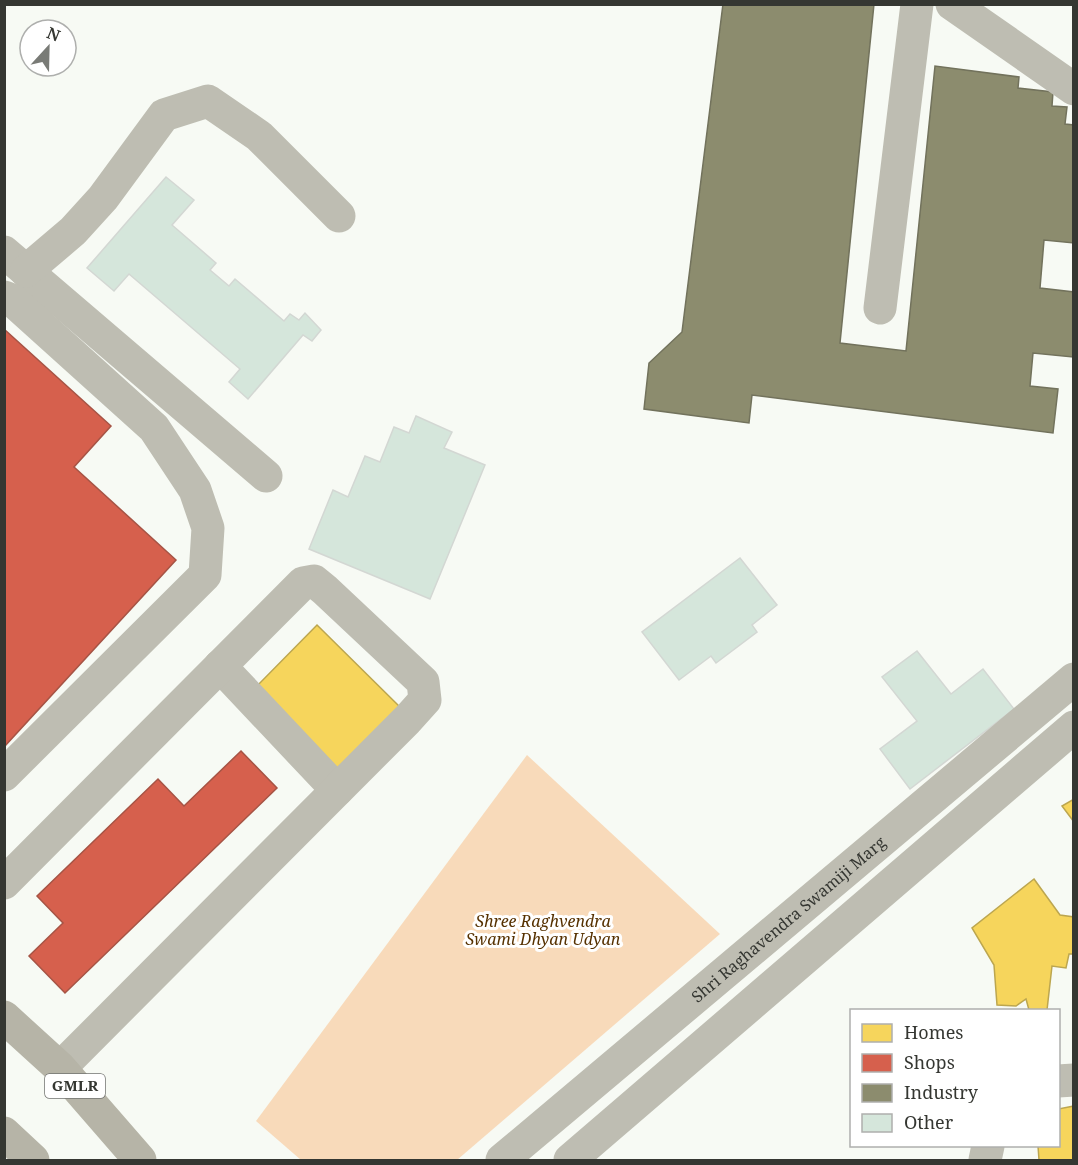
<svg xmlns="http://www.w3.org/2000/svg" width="1078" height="1165" font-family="'Noto Serif',serif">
<rect width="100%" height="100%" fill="#f7faf4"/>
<path fill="#f8daba" d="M 527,755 L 720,934 L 457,1160 L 301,1160 L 256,1121 Z"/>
<path fill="#f6d55c" stroke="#bca64f" stroke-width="1.5" d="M 317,625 L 403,710 L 339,775 L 253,690 Z
M 1074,799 L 1074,822 L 1062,806 Z
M 1034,879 L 1060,915 L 1074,917 L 1074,954 L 1069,954 L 1066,968 L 1052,966 L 1047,1010 L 1029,1010 L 1026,999 L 1016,1006 L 997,1005 L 994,965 L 972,928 Z
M 1074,1106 L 1074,1160 L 1039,1160 L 1038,1146 L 1058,1146 L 1058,1109 Z"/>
<path fill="#d6604d" stroke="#a65445" stroke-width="1.5" d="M 4,329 L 111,426 L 74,467 L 176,560 L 4,747 Z
M 241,751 L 277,788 L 65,993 L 29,956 L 63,923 L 37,896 L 158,779 L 184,806 Z"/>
<path fill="#8c8c6e" stroke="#72725c" stroke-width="1.5" d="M 723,4 L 874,4 L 840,343 L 906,351 L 935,66 L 1019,77 L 1018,88 L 1053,92 L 1052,106 L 1067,107 L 1065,124 L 1074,125 L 1074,243 L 1044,240 L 1040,288 L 1074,292 L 1073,357 L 1033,353 L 1030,386 L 1058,389 L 1053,433 L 752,395 L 749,423 L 644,409 L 649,363 L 682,332 Z"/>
<path fill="#d5e6db" stroke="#d3d7d3" stroke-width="1.5" d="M 166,177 L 194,200 L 172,225 L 216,263 L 210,270 L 229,286 L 235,279 L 284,321 L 290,314 L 299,320 L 305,313 L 321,330 L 312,341 L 303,335 L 248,399 L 229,382 L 240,369 L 129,274 L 114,291 L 87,268 Z
M 416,416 L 452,432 L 444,448 L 485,465 L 430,599 L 309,549 L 333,490 L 348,497 L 365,456 L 380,462 L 394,427 L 409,433 Z
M 740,558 L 777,605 L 752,625 L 757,632 L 716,663 L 711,656 L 679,680 L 642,632 Z
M 917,651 L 951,694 L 983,669 L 1014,709 L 910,789 L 880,749 L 917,721 L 882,677 Z"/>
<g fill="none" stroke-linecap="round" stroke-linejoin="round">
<g stroke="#bebdb2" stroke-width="33">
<path d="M 952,4 L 1074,89"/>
<path d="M 4,252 L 266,476"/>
<path d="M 26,271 L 73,231 L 103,198 L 164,115 L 208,101 L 259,136 L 339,216"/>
<path d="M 4,297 L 12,300 L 154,428 L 195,490 L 208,528 L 205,575 L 4,775"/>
<path d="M 880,308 L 917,4"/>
<path d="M 220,666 L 337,790"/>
<path d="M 4,883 L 303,583 L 314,581 L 325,590 L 423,682 L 425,700 L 407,720 L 60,1068"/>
<path d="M 1058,1081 L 1074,1080"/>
<path id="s1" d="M 502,1160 L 1074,679"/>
<path d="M 570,1160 L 1074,727"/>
<path d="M 985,1160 L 988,1146"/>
</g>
<path stroke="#b6b4a7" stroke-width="33" d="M 4,1017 L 60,1068 L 140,1160
M 4,1133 L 33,1160"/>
</g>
<g text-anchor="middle" stroke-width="6" stroke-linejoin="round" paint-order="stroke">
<rect fill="#fff" stroke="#727370" stroke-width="1.5" x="45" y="1074" width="60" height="24" rx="4.5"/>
<g font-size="15" font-weight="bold" fill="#353732">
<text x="75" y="1091">GMLR</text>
</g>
<g font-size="16" fill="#353732" stroke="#fff">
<text dy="6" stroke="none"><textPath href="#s1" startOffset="374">Shri Raghavendra Swamiji Marg</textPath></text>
</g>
<g font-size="16" font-style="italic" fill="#563100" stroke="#fff">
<text x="543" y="927">Shree Raghvendra<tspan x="543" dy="18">Swami Dhyan Udyan</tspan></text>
</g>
</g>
<rect width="1078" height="1165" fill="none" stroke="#353732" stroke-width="12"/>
<rect x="850" y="1009" width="210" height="138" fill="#ffffff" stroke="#aeafad" stroke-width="1.5"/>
<rect x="862" y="1024" width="30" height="18" fill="#f6d55c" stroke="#aeafad" stroke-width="1.5"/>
<text x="904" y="1039" font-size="18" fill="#353732">Homes</text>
<rect x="862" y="1054" width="30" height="18" fill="#d6604d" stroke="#aeafad" stroke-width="1.5"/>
<text x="904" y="1069" font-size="18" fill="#353732">Shops</text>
<rect x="862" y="1084" width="30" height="18" fill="#8c8c6e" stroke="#aeafad" stroke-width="1.5"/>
<text x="904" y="1099" font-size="18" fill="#353732">Industry</text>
<rect x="862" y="1114" width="30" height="18" fill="#d5e6db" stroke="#aeafad" stroke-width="1.5"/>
<text x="904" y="1129" font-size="18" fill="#353732">Other</text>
<g transform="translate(48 48) rotate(22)"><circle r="28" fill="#ffffff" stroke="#aeafad" stroke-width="1.5"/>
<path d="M0-4.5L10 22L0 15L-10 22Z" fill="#797b76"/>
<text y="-9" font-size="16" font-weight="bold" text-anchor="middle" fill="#353732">N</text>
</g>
</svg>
